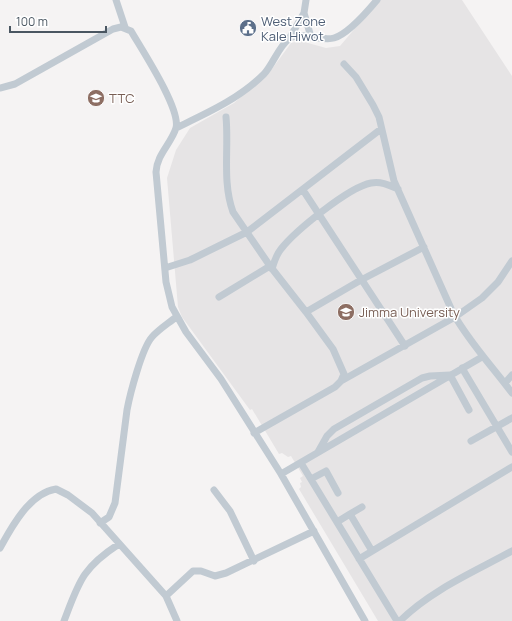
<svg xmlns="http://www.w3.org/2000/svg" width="512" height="621" font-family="Manrope,sans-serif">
<rect width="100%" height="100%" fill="#f5f3f3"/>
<path fill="#e6e4e5" d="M 379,0 L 462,0 L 512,76 L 512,621 L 378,621 L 299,489 L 301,487 L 300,483 L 302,482 L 300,478 L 303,476 L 291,456 L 288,457 L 282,453 L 279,454 L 252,409 L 250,410 L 182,317 L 178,307 L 167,178 L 176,150 L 190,128 L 234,103 L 272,69 L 291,43 L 301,41 L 326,48 L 340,46 Z"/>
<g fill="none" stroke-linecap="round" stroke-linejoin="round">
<path stroke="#c1cad2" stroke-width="7" d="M 116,0 L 125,27
M 304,13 L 311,37
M 289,39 L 304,13 L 306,0
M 344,64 L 356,77 L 373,105 L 379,117 L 394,181 L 453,313 C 469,342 492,366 512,393
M 0,88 L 15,84 L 113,29 L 121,27 L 131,31 C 142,50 181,109 176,128 C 171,144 157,154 156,172 L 166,282 L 172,307 L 186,332 L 221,379 L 281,474 L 365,621
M 226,117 C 229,148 222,182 233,212 L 270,266 L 306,312 L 333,349 L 344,374 L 341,381 L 335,387 L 254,433
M 176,128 C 207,113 239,99 264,74 C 273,64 279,46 289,39 C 302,30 320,42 334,38 C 348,34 367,12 377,0
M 303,190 L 405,346
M 165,268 L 190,260 L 247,232 L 381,129
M 272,269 C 274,262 276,255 281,249 C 295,231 349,187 371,183 C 381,181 389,185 398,189
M 219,297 L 270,266
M 306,312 L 361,280 L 424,247
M 462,368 L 512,452
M 341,381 L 455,317 L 482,298 L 498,282 L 512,261
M 505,383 L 512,375
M 471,441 L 512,418
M 318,452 L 327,436 L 334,429 L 422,378 L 430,376 L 450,375 L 469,410
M 301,463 L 397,621
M 281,474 L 482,357
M 311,479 L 326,471 L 338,493
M 214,490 L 230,511 L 254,561
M 350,514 L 362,507
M 337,522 L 350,514 L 372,551
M 100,523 L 109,517 L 115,503 L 127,410 C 130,394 142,348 152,337 C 159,329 169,323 176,317
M 0,548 C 12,526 30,493 56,489 L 68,495 L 92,513 L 166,596 L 177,621
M 359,559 L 512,467
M 166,596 L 193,571 L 201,571 L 215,576 L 226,573 L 314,531
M 64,621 C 79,582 82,568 119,544
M 400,621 C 431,590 474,572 512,551"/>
</g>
<defs>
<symbol id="civic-disc" viewBox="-11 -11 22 22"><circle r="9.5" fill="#5c6f8a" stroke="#fff"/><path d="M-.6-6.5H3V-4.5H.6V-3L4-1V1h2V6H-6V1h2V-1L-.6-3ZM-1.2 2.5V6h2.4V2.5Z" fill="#fff"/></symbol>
<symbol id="university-disc" viewBox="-11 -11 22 22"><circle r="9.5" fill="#8d6e63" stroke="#fff"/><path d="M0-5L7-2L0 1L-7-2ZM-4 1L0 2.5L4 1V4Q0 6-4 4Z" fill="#fff"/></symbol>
</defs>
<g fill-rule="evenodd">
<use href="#civic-disc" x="238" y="18" width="20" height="20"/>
<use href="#university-disc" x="86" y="88" width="20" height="20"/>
<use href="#university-disc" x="336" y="302" width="20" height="20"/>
</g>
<g text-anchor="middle" stroke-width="3" stroke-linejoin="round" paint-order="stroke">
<g font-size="13" fill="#4e5e75" stroke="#fff" text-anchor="start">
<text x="261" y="26">West Zone<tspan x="261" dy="15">Kale Hiwot</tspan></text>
</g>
<g font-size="13" fill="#785e54" stroke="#fff" text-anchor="start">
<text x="109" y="103">TTC</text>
<text x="359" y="317">Jimma University</text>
</g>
</g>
<path d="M10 26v6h96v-6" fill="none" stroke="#4a5661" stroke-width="2"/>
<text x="16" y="26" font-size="12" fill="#4a5661" stroke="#ffffff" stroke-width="3" paint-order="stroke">100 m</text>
</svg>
